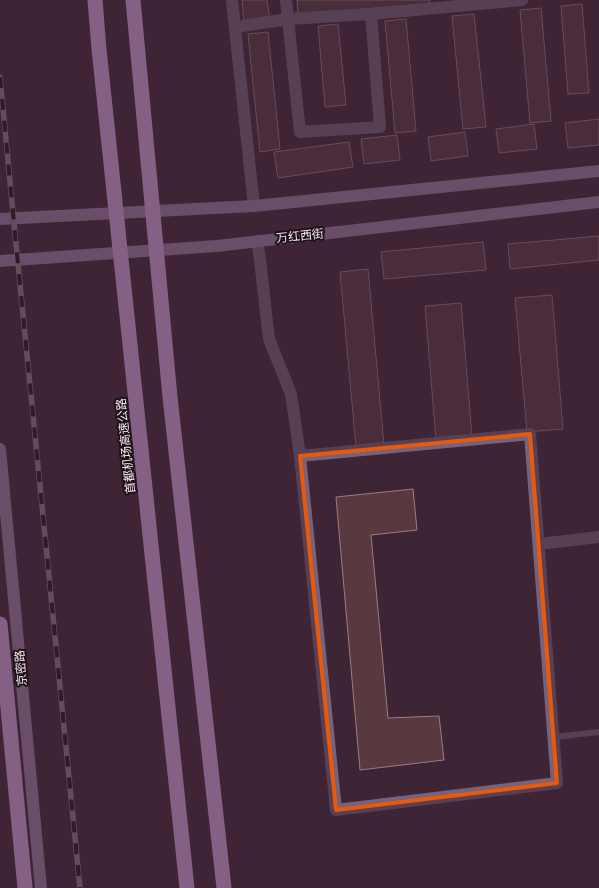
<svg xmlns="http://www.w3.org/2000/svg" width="599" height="888" font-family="'Fira Sans','Noto Sans SC',sans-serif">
<rect width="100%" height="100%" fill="#3e2535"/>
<path fill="#593940" stroke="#9f7b82" d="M 242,0 L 267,0 L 270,21 L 244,24 Z
M 297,0 L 430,0 L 430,4 L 298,14 Z
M 582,4 L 589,93 L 568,94 L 561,6 Z
M 541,8 L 551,121 L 530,123 L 520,10 Z
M 474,14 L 486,127 L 463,129 L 452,16 Z
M 406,19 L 416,131 L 395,133 L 385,21 Z
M 338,24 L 346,105 L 325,107 L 318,26 Z
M 268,32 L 280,149 L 260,152 L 248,34 Z
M 599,119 L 599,145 L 568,148 L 565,123 Z
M 534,124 L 537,149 L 499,153 L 496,129 Z
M 465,132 L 468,156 L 431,161 L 428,137 Z
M 397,135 L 400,160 L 364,164 L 361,139 Z
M 349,142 L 353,167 L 278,178 L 274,152 Z
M 599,236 L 599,260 L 510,269 L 508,244 Z
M 483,242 L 486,270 L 384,279 L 381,252 Z
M 368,269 L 384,445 L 356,447 L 340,272 Z
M 552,295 L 563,429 L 527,432 L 515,298 Z
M 461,303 L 472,437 L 436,440 L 425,306 Z
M 413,489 L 417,530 L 371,535 L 388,718 L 439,716 L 444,760 L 360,770 L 336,497 Z"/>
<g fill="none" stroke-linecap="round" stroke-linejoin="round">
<path stroke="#76627b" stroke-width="6" d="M 554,737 L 599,732"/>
<path stroke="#76627b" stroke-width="12" d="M 232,0 L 254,206
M 286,0 L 300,132 L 380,127 L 371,14
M 235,27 L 288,19 L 371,14 L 522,0
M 257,241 L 260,260 L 269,339 L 291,394 L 300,456 L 336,810 L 557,783 L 530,434 L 300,456
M 539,544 L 599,537"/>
<path stroke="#9f7fa7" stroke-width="12" d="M 0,219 L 254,206 L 599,171
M 0,261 L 217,246 L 599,202
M 0,449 L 41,888"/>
<path stroke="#daa8e6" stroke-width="15" d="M 95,0 L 99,49 L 187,888
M 133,0 L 170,397 L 224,888
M 0,624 L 25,888"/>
<defs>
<path id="rail" d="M 0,77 L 15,234 L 80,888"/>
</defs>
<use href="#rail" stroke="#937d8a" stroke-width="5.5"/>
<use href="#rail" stroke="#1e1219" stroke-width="4" stroke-dasharray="11" stroke-linecap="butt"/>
</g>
<path d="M0 0H599V888H0ZM 530,434 L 557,783 L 336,810 L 300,456 Z" fill="#3e2535" fill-opacity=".55" fill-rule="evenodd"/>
<path fill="none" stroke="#e8590c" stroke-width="4" stroke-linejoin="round" d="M 530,434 L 557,783 L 336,810 L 300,456 Z"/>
<g text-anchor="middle" stroke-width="4" stroke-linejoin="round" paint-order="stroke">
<g font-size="12" fill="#f9e8f1" stroke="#1e1219">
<text transform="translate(300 236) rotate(-6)" y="4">万红西街</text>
<text transform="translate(126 446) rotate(-96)" y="4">首都机场高速公路</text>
<text transform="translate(21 668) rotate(-95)" y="4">京密路</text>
</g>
</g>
</svg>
